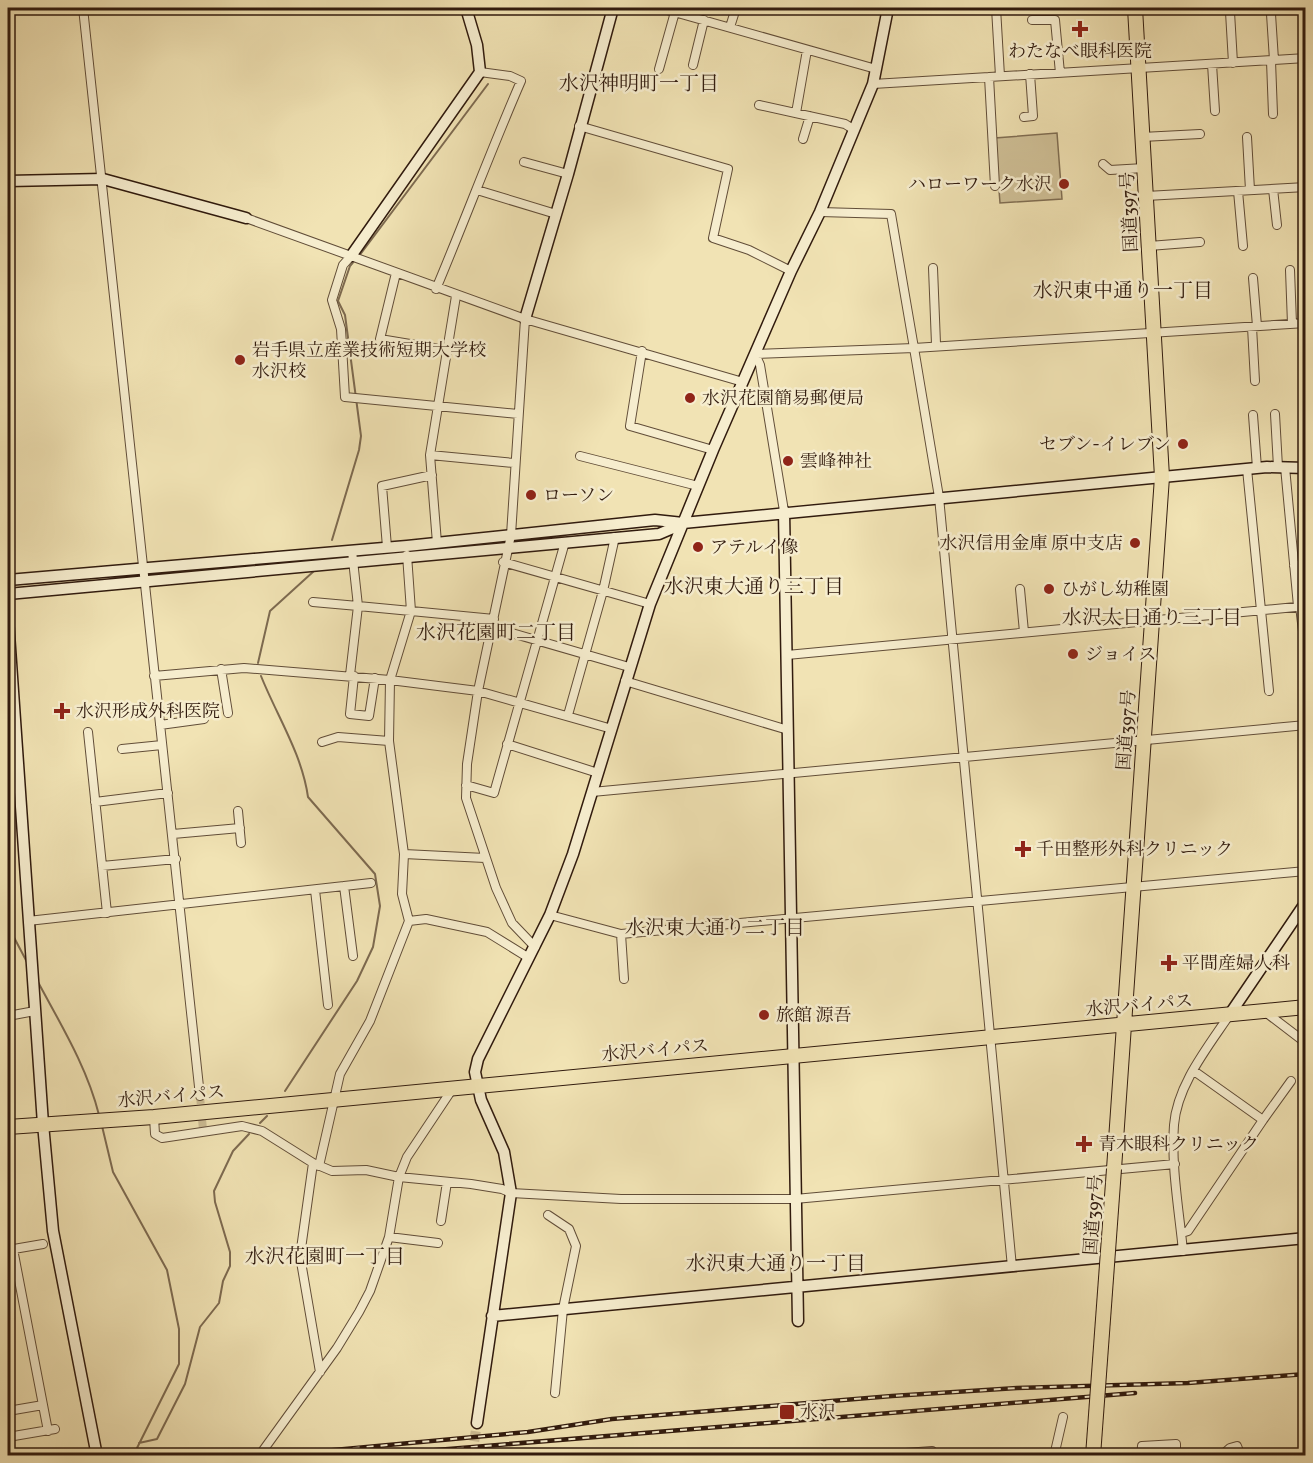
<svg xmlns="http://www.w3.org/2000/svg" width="1313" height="1463" font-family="Vollkorn,'Noto Serif JP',serif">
<rect width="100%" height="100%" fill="#f1e3b4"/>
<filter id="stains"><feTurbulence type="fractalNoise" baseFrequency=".00333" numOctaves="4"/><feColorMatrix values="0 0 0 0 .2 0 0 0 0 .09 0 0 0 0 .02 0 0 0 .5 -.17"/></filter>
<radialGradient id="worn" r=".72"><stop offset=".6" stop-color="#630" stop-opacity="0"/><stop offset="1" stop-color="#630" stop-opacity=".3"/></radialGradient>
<path fill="#d0c198" stroke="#806e53" stroke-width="1.5" d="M 1057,133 L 1062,199 L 1000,203 L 995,138 Z"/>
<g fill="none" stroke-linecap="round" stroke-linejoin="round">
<path stroke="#7d6a50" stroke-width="2" d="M 359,256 L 488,84
M 332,540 L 359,450 L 361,436 L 345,315 L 338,301 L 350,266 L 355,260
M 258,663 L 270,611 L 314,571
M 261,676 C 277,716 302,754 308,797 L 375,874 L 380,906 L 373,947 L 357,981 L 285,1091
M 8,926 L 28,964
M 38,982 C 61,1025 87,1067 99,1115
M 260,1123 L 267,1116
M 102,1126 L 113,1172 L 167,1270 L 179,1329 L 179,1364 L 133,1456
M 139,1443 L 157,1439 L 185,1384 L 200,1327 L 219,1303 L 223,1281 L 230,1266 L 230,1252 L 215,1202 L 214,1191 L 233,1151 L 249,1134"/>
<path stroke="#cbbb93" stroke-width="8" stroke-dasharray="8 4" stroke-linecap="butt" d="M 200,1096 L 203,1130"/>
<path stroke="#cbbb93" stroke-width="10" stroke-dasharray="10 5" stroke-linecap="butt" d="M 472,1456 L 477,1423"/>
<defs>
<path id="street" d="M 83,8 L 200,1096
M 660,8 L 876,69
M 965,8 L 971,8
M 996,8 L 1000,76
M 1230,12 L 1233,63
M 1271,14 L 1274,60
M 1032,20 L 1055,20 L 1060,73
M 730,27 L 736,8
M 1303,59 L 1306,89
M 1271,61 L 1273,114
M 1212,64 L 1215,111
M 693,65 L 704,20
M 659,69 L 675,12
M 989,77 L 995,186
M 873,84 L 1306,58
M 759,105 L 845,124 L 853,129
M 796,113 L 807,50
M 1024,117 L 1033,116 L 1030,74
M 579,126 L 728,169 L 713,238 L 749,250 L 791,271
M 1142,137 L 1200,134
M 1247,137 L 1250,190
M 803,139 L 810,116
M 524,162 L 568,174
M 1103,164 L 1110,170 L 1144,168
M 1273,189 L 1277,225
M 477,190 L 556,214
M 1238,191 L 1243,246
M 1146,196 L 1306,187
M 246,218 L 351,256 L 343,265 L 332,300 L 341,329 L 345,397 L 518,414
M 1149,246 L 1200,242
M 351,256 L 525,319 L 743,382
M 933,268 L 936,344
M 1290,270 L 1292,324
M 396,273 L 380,339 L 446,350
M 1253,278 L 1257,326
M 436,289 C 465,220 491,150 521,81 L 510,76 L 480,72
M 525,319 L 511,535 L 478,691 L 467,764 L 466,798 L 496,888 L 512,923 L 535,947
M 1252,327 L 1255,381
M 642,351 L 630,426 L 713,450
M 1275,414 L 1278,467
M 1253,415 L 1257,468
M 430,455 L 514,463
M 580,456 L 698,486
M 1285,467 L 1298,606
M 1247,469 L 1269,691
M 784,511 L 760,365 L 755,354 L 914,348 L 891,214 L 820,212
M 437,543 L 430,455 L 456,296
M 387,547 L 382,486 L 432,475
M 407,555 L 411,611 L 494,619
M 503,562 L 650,604
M 1294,566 L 1306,565
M 1020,589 L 1024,632
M 313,602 L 358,606 L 352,551
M 1300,606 L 1306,657
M 491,627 L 629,667
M 787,655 L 1306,606
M 221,669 L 228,713
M 350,675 L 358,606 L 411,611 L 390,680 L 389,741 L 404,854
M 154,676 L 244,668 L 390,680 L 478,691 L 612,729
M 354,676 L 350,714 L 369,716 L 375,678
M 625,681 L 788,730
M 568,715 L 603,591 L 615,537
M 160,725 L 204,719
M 88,732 L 107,913
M 322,742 L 338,737 L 389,741
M 507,744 L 598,773
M 122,749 L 162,745
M 466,785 L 494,793 L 565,542
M 592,792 L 1306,725
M 95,802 L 168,793
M 238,811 L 241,843
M 173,834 L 240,828
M 102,866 L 176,859
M 344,886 L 353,956
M 315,890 L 328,1005
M 550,915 L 621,934 L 1306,871
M 28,921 L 371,883
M 409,921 L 402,894 L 404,854 L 485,858
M 621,934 L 624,979
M 1264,1011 L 1306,1043
M 8,1016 L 35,1011
M 154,1117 L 155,1134 L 162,1138 L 242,1126 L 262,1131 L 313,1163 L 332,1171 L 366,1170 L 399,1177 L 471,1184 L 502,1189 L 511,1193 L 621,1199 L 795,1199 L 1175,1164
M 1263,1120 L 1291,1081
M 313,1163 L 300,1256 L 320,1372
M 319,1166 L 340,1074 L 370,1021 L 409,921 L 426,919 L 487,932 L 529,958
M 548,1215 L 569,1229 L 576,1246 L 563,1309 L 555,1393
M 441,1221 L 447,1182
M 1182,1233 L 1188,1231 L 1263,1120 L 1194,1071
M 389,1237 L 438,1243
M 13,1249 L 48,1431
M 8,1250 L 43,1244
M 1183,1251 C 1179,1210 1171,1166 1174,1125 C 1177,1085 1208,1047 1230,1014
M 1012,1267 L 939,497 L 914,348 L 1306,323
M 8,1411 L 43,1405
M 8,1437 L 55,1429
M 259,1456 L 337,1348 L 359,1312 L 370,1291 L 389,1237 L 399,1177 L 407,1157 L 453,1088
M 866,1456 L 932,1451 L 933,1456
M 1054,1456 L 1063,1417
M 1141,1456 L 1142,1446 L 1176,1444 L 1176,1456
M 1221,1456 L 1230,1448 L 1237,1446 L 1241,1456"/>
<path id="secondary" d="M 8,181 L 103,179 L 246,218
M 351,256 L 480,72 L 477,45 L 466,8
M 525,319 L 568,174 L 613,8
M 784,511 L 798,1321
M 8,580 L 407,546 L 655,520 L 683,523 L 1267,467 L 1306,468
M 8,594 L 659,534 L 680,525
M 8,619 L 43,1124 L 53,1231 L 97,1456
M 1230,1014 L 1306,902
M 492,1316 L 1306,1238
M 477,1423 L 511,1193 L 504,1152 L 481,1100 L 475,1072 L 478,1059 L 550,915 L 573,854 L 650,604 L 713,450 L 791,271 L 820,212 L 873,84 L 888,8"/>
<path id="highway" d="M 8,1127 L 154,1117 L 1306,1007
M 1114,1169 L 1162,477 L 1135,8"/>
</defs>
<use href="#street" stroke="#614d38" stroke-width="10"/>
<use href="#secondary" stroke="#311b0e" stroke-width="13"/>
<use href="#highway" stroke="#311b0e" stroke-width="16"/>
<use href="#street" stroke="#f6edce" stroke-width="8"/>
<use href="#secondary" stroke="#f6edce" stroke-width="10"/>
<use href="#highway" stroke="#f1e3b4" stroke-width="14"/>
<defs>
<path id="rail" d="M 387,1454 L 1135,1393
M 269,1456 L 528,1432 L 612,1419 L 892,1396 L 1017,1388 L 1188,1383 L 1306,1374"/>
</defs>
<use href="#rail" stroke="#311b0e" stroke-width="4.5"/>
<use href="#rail" stroke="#f6edce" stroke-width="2" stroke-dasharray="7" stroke-linecap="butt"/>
<defs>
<path id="highway-bridge" d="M 1093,1456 L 1114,1169"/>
</defs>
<use href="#highway-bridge" stroke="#311b0e" stroke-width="16" stroke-linecap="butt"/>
<use href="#highway-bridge" stroke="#f1e3b4" stroke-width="14"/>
</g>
<g fill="#8f2418" stroke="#f6edce" stroke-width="2">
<path d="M1077 20h6v6h6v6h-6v6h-6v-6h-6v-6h6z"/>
<circle cx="1064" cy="184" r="6"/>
<circle cx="240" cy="360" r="6"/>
<circle cx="690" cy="398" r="6"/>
<circle cx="1183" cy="444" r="6"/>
<circle cx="788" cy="461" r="6"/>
<circle cx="531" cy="495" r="6"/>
<circle cx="1135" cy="543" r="6"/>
<circle cx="698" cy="547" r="6"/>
<circle cx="1049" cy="589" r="6"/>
<circle cx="1073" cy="654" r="6"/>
<path d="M59 702h6v6h6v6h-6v6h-6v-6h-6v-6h6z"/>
<path d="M1020 840h6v6h6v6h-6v6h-6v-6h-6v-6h6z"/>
<path d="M1166 954h6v6h6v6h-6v6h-6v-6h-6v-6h6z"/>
<circle cx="764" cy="1015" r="6"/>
<path d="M1081 1135h6v6h6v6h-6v6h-6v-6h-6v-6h6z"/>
<rect x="779" y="1404" width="16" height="16" rx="3"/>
</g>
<g text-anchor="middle" stroke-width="5" stroke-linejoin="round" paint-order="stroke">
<g font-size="18" fill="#311b0e" stroke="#f6edce" text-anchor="start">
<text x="1080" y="57" text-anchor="middle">わたなべ眼科医院</text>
<text x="1052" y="190" text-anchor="end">ハローワーク水沢</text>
<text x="252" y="356">岩手県立産業技術短期大学校<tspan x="252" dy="21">水沢校</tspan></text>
<text x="702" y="404">水沢花園簡易郵便局</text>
<text x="1171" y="450" text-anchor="end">セブン-イレブン</text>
<text x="800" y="467">雲峰神社</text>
<text x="543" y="501">ローソン</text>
<text x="1123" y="549" text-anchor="end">水沢信用金庫 原中支店</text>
<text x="710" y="553">アテルイ像</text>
<text x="1061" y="595">ひがし幼稚園</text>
<text x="1085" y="660">ジョイス</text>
<text x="76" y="717">水沢形成外科医院</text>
<text x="1036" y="855">千田整形外科クリニック</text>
<text x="1182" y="969">平間産婦人科</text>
<text x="776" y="1021">旅館 源吾</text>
<text x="1098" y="1150">青木眼科クリニック</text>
<text x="800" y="1418">水沢</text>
</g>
<g font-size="18" fill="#311b0e" stroke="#f6edce">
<text transform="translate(1129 212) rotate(-93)" y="6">国道397号</text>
<text transform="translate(1126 730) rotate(-86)" y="6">国道397号</text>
<text transform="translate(1139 1005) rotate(-5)" y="6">水沢バイパス</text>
<text transform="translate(655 1050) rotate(-5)" y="6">水沢バイパス</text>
<text transform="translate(171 1096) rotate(-5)" y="6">水沢バイパス</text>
<text transform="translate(1093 1215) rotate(-86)" y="6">国道397号</text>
</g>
<g font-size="20" fill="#311b0e" stroke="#f6edce">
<text x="639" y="90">水沢神明町一丁目</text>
<text x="1123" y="297">水沢東中通り一丁目</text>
<text x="754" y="593">水沢東大通り三丁目</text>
<text x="1152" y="624">水沢太日通り三丁目</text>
<text x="496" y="639">水沢花園町二丁目</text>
<text x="715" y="934">水沢東大通り二丁目</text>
<text x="325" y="1263">水沢花園町一丁目</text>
<text x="776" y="1270">水沢東大通り一丁目</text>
</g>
</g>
<rect width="1313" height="1463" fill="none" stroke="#f1e3b4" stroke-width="30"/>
<rect x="9" y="9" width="1295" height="1445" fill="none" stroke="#311b0e" stroke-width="3"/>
<rect x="15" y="15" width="1283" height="1433" fill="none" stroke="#311b0e" stroke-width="1.5"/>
<rect width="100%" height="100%" filter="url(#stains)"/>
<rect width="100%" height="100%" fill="url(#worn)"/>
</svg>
